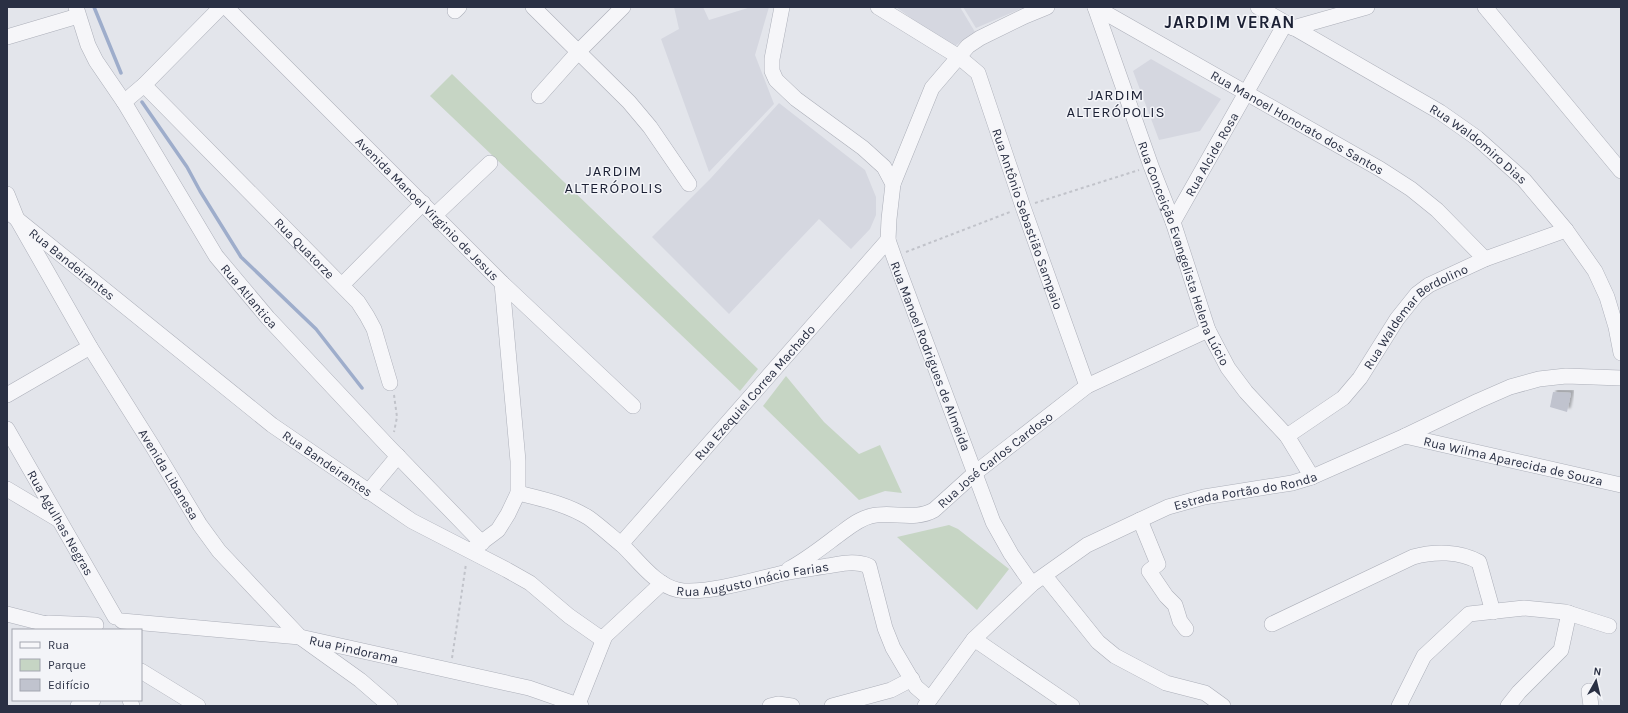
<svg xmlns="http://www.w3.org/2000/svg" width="1628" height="713" font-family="Karla,sans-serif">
<defs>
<filter id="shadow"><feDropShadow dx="3.5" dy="-3.5" stdDeviation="1" flood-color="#0004"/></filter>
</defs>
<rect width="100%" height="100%" fill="#e3e5eb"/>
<path fill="#d5d7e0" d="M 674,7 L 703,7 L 709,20 L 751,7 L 769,7 L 755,55 L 774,104 L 709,172 L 661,39 L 679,29 Z
M 896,7 L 960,7 L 975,32 L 952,48 Z
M 963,7 L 1025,7 L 976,28 Z
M 1151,59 L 1221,99 L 1200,131 L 1159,140 L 1133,71 Z
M 779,103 L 865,170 L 876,197 L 876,215 L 870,229 L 851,249 L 819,219 L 729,314 L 652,237 L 711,178 Z"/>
<path fill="#c6d5c4" d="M 452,74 L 758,369 L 740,391 L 430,96 Z
M 786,376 L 824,422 L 859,454 L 880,445 L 902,493 L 885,491 L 859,500 L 763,406 Z
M 949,525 L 958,529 L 1009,569 L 977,610 L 897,537 Z"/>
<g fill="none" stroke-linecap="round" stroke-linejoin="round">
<path stroke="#9eadcb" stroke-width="3.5" d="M 94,7 L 121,73
M 142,102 L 187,167 L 200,191 L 241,257 L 316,329 L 362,388"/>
</g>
<path fill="#c0c3ce" filter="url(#shadow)" d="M 1553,392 L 1571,393 L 1567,412 L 1550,407 Z"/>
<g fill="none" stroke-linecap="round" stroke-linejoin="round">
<defs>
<g id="minor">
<path id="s1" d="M 76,7 L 88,45 L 96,61 L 124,102 L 216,256 L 268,318 L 387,445 L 482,543"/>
<path id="s2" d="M 226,7 L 502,283 L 633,406"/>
<path d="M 533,7 L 629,102 L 650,127 L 689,184"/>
<path d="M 782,7 L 772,59 L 772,71 L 776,80 L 796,99 L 863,148 L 884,167 L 893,184"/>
<path id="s3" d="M 878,7 L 959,57 L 978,73 L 1023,207 L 1087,386"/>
<path id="s4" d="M 1095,7 L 1151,166 L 1173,222 L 1208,330 L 1228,368 L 1246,392 L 1287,436 L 1312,477"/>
<path id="s5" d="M 1095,7 L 1380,169 L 1411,189 L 1437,210 L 1485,259"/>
<path id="s6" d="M 1258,7 L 1440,112 L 1477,138 L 1524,180 L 1566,230 L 1595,271 L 1607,297 L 1616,327 L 1621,353"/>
<path d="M 1485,7 L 1621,171"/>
<path d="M 455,11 L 459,7"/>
<path d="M 1293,28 L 1367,7"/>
<path d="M 7,37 L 78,16"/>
<path id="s7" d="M 144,85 L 358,302 L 367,316 L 374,329 L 390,383"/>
<path d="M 539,96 L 579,51 L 623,7"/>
<path d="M 124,102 L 144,85 L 221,7"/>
<path id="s8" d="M 7,194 L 17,219 L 90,347 L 153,447 L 200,525 L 219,551 L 300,637 L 360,680 L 390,706"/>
<path id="s9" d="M 7,211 L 272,425 L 412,521 L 507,570 L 530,583 L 569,616 L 599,637 L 605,636 L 662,583"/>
<path d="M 435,215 L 490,163"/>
<path id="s10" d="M 1173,222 L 1285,24"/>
<path d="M 342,285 L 423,203"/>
<path d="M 7,395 L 90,347"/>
<path id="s11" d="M 7,429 L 115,617"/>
<path id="s12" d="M 1287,436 L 1343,398 L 1360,378 L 1397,319 L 1417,294 L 1429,285 L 1485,259 L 1566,230"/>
<path id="s13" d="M 1405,436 L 1621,485"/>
<path d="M 7,489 L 59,520"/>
<path d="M 368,492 L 398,456"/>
<path id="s14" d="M 518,493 C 542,499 567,504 589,518 C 600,526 611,536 622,545 C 638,560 655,585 678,590 C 702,595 755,580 779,574 C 795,570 811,569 827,566 C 841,564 855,560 869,566 L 885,628 L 893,648 L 916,687 L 930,699"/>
<path d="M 1140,520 L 1158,564 L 1149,571 L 1166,596 L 1175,605 L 1180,621 L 1186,629"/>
<path id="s15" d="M 621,544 L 888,240"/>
<path d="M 474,548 L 498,530 L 508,514 L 518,493 L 518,461 L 502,283"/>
<path id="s16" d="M 789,569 C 806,560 821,548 837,536 C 847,529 858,519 871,516 C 891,511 915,521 934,510 L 975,473 L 1087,386 L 1208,330"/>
<path d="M 1045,576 L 1098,642 L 1115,656 L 1166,683 L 1205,693 L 1223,706"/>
<path d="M 1032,584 L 1011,554 L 993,522 L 894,257 L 888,240 L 889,219 L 893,184 L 932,88 L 968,46 L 980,38 L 1025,16 L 1047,7"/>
<path d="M 7,614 L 46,624 L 60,630"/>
<path id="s17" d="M 122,621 L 300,637 L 529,688 L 581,706"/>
<path d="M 48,623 L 96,625"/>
<path d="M 1272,624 L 1413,557 C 1434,551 1460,551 1479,562 L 1493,612"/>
<path d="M 974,639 L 1072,706"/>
<path d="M 141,671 L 198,706"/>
<path d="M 1589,691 L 1591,706"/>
<path d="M 130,700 L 132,706"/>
<path d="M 578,704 L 605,636"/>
<path d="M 78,706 L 93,700"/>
<path d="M 770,706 L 778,704 L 792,706"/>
<path d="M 832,706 L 891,690 L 912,679"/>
<path id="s18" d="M 925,706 L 974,639 L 1032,584 L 1087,545 L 1140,520 L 1168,507 L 1204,497 L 1292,483 L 1312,477 L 1405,436 L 1478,401 L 1510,387 L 1539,379 L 1566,376 L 1621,378"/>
<path d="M 1399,706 L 1424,656 L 1469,614 L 1524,608 L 1565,612 L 1609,626"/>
<path d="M 1508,706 L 1519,692 L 1561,650 L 1569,613"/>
</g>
</defs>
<use href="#minor" stroke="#acafb9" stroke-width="16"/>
<path stroke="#c1c3ca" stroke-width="2" stroke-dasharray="3 3" stroke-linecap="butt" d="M 1035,203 L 1139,170
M 906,252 L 1010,212
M 394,395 L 397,417 L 394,432
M 452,658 L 466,564"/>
<use href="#minor" stroke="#f6f6f9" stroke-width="15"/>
</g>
<g text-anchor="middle" stroke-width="3" stroke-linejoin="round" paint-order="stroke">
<g font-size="13" fill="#2a3044" stroke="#f3f4f8">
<text dy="5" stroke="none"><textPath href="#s5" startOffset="233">Rua Manoel Honorato dos Santos</textPath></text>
<text dy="5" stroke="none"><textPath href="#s6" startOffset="260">Rua Waldomiro Dias</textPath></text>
<text dy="5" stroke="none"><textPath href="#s10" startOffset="78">Rua Alcide Rosa</textPath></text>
<text dy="5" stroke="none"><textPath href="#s2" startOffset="285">Avenida Manoel Virginio de Jesus</textPath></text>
<text dy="5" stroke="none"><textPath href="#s3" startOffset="274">Rua Antônio Sebastião Sampaio</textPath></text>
<text dy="5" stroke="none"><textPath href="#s7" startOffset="229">Rua Quatorze</textPath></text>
<text dy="5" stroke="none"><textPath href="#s4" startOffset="262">Rua Conceição Evangelista Helena Lúcio</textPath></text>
<text dy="5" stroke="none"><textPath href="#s9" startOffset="84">Rua Bandeirantes</textPath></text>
<text dy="5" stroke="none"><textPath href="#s1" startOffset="339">Rua Atlantica</textPath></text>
<text dy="5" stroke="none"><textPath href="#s12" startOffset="179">Rua Waldemar Berdolino</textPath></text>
<text transform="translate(931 356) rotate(69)" y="5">Rua Manoel Rodrigues de Almeida</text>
<text dy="5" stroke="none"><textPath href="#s15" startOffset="202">Rua Ezequiel Correa Machado</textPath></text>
<text dy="5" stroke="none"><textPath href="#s16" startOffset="241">Rua José Carlos Cardoso</textPath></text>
<text dy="5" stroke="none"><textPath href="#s13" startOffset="111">Rua Wilma Aparecida de Souza</textPath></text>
<text dy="5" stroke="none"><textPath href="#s9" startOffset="408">Rua Bandeirantes</textPath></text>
<text dy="5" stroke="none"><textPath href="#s8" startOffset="324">Avenida Libanesa</textPath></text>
<text dy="5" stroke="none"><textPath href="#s18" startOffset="399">Estrada Portão do Ronda</textPath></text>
<text dy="5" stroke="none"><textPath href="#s11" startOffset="108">Rua Agulhas Negras</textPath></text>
<text dy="5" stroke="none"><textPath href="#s14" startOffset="267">Rua Augusto Inácio Farias</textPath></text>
<text dy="5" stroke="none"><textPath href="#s17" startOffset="234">Rua Pindorama</textPath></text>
</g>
<g font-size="15" letter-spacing="1" fill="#1c2135" stroke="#f3f4f8">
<text x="1116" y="100">JARDIM<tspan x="1116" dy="17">ALTERÓPOLIS</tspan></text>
<text x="614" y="176">JARDIM<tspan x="614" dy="17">ALTERÓPOLIS</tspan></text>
</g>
<g font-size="17" font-weight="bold" letter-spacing="1" fill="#1c2135" stroke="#f3f4f8">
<text x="1230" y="28">JARDIM VERAN</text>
</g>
</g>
<rect width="1628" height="713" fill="none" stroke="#2a3044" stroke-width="16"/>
<rect x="12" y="629" width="130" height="72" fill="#f3f4f8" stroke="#a3a6b0"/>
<rect x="20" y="642" width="20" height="6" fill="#f6f6f9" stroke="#a3a6b0"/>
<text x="48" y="649" font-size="12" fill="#2a3044">Rua</text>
<rect x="20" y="659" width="20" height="12" fill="#c6d5c4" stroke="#a3a6b0"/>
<text x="48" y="669" font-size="12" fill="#2a3044">Parque</text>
<rect x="20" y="679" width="20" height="12" fill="#c0c3ce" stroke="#a3a6b0"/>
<text x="48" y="689" font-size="12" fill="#2a3044">Edifício</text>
<g transform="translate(1596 681) rotate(8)" stroke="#f3f4f8" stroke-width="3" paint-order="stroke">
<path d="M0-3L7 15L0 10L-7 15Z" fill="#2a3044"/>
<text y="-6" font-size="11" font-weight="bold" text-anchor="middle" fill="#2a3044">N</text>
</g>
</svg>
